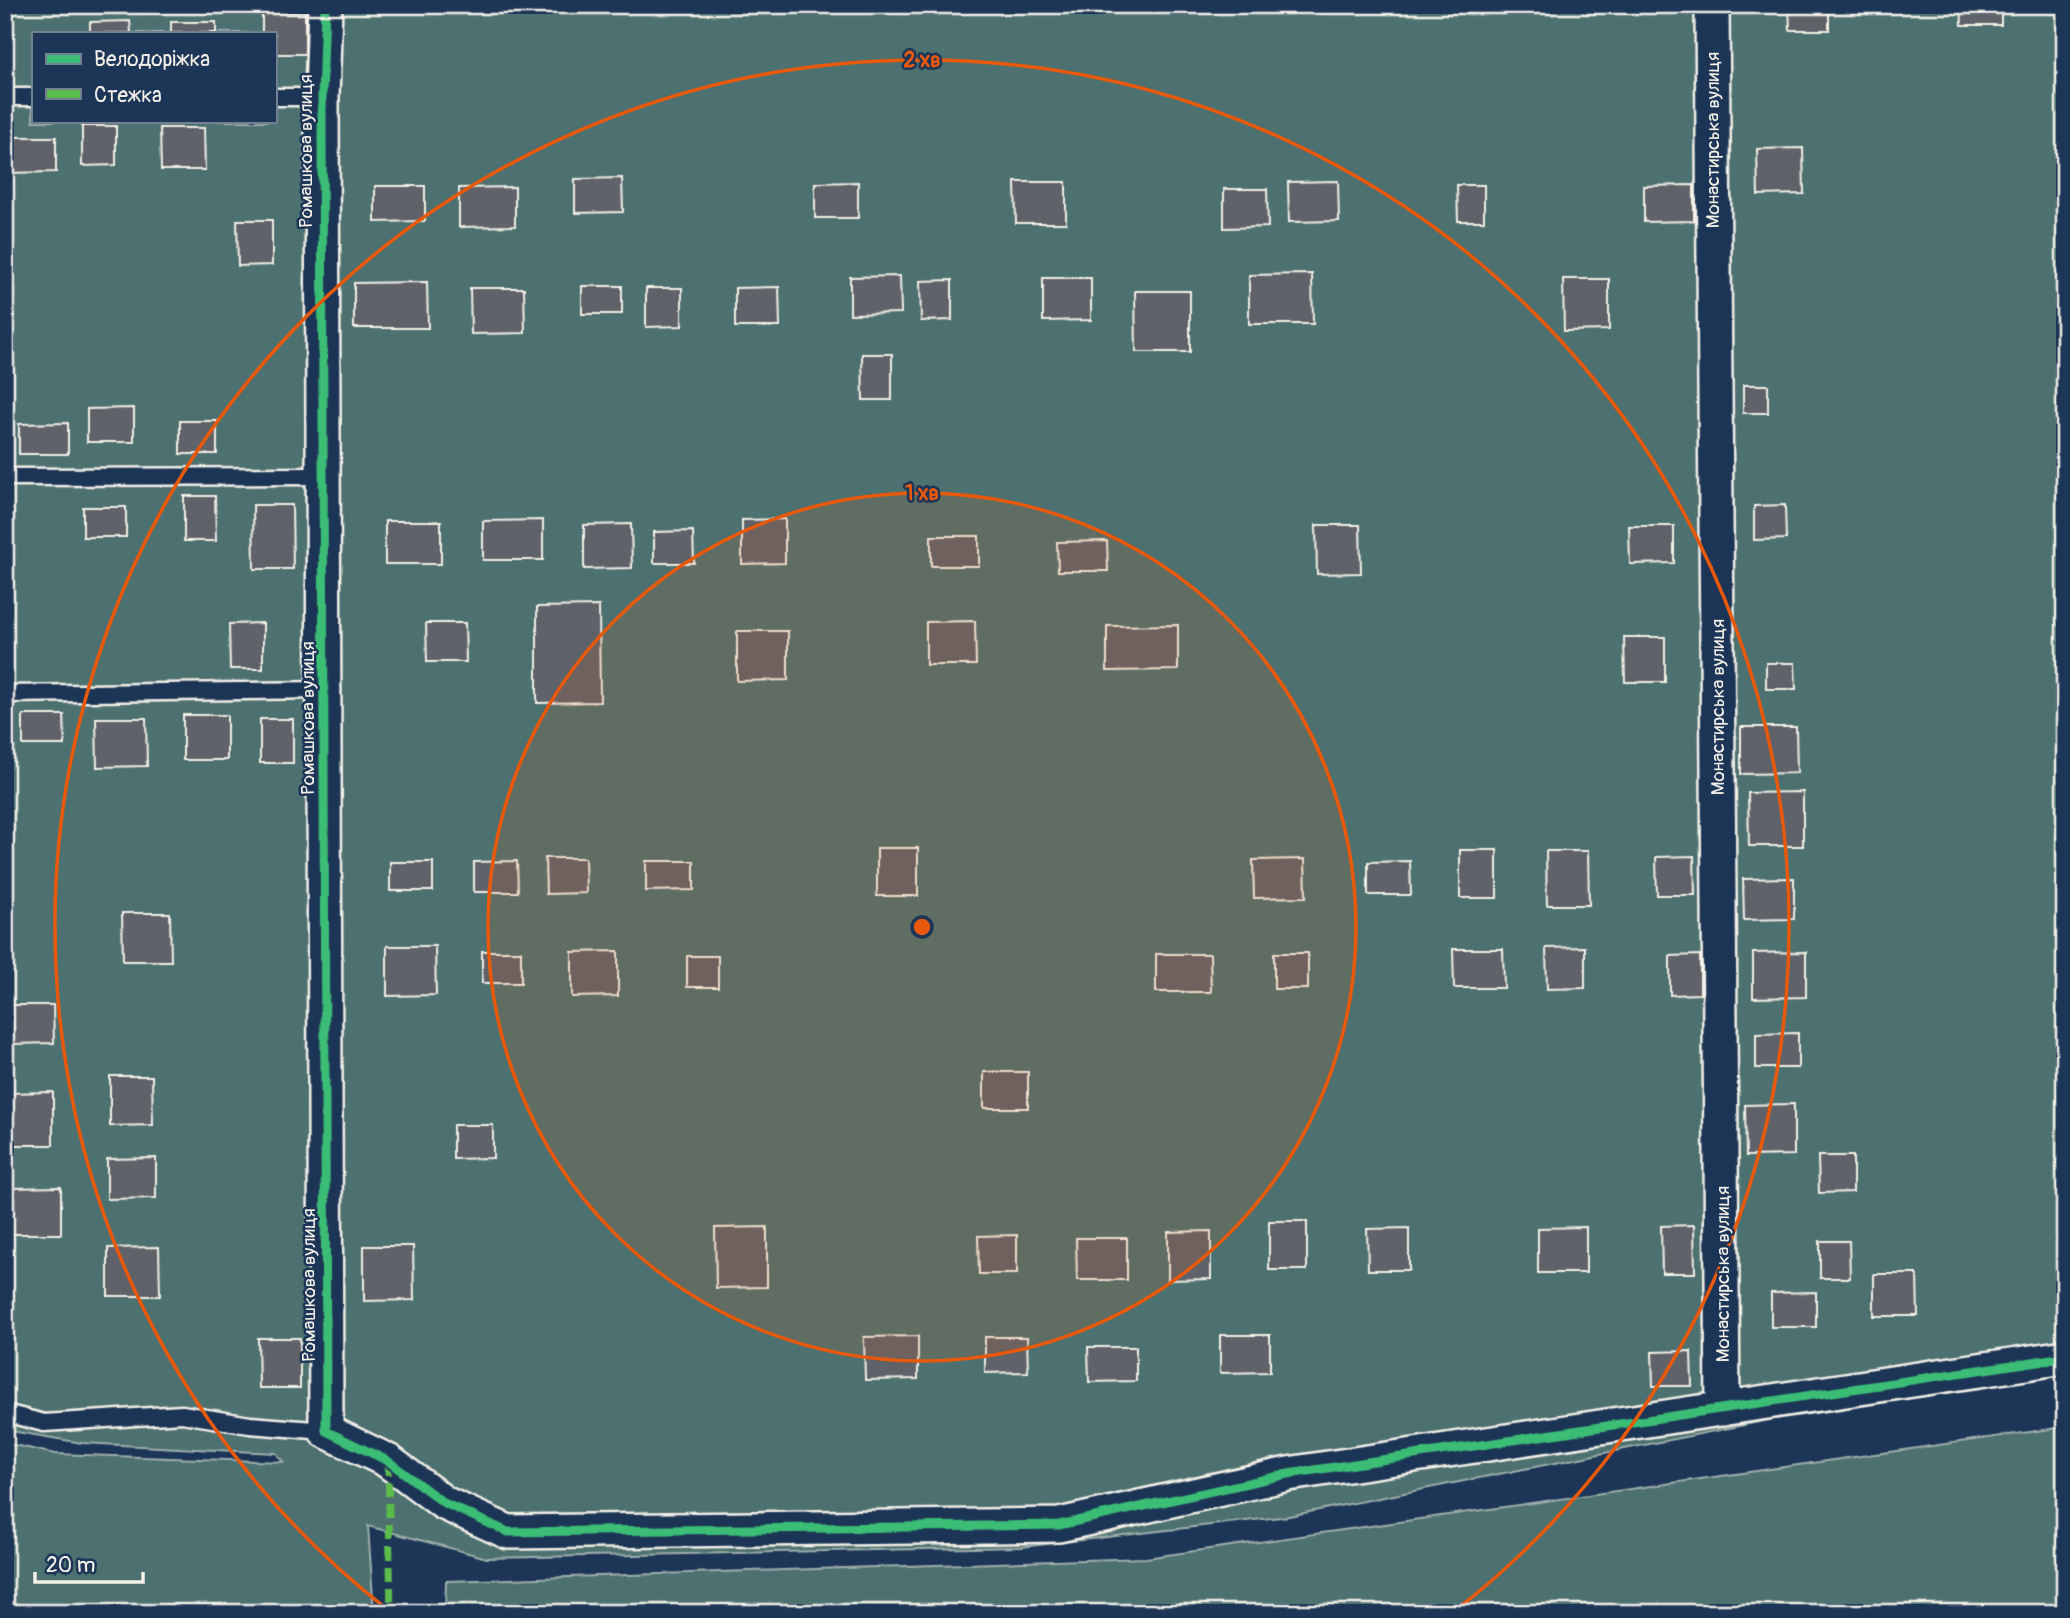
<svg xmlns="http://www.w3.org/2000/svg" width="2070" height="1618" font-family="Pangolin,sans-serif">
<rect width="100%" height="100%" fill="#1d3557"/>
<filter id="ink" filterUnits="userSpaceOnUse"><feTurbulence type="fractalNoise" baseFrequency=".0143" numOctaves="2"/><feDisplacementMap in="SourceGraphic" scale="14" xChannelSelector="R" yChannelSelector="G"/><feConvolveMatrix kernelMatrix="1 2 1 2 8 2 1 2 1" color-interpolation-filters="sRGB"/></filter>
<g filter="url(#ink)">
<path fill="#4d6f70" stroke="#a0b0ac" stroke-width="2" fill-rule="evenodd" d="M 5,5 L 2065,5 L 2065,1361 L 1289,1516 L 1021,1547 L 487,1558 L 368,1526 L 374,1613 L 5,1613 L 5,1443 L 55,1454 L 283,1462 L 276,1453 L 82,1443 L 5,1430 ZM 33,33 L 275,33 L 275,121 L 33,121 Z
M 2065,1427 L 2065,1613 L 445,1613 L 446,1581 L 1146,1558 Z"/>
<path fill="#5f6269" stroke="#f4f1e8" stroke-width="2" d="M 895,5 L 962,5 L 962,10 L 895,11 Z
M 1789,5 L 1829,5 L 1829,30 L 1790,30 Z
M 1961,5 L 2001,5 L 2001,25 L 1962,25 Z
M 305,12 L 305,54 L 275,54 L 275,33 L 262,33 L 262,13 Z
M 130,21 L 131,33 L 90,33 L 90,22 Z
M 171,22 L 216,22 L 216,33 L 171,33 Z
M 82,126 L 116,126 L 116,165 L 82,166 Z
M 160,128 L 204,128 L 205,170 L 161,170 Z
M 5,137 L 56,137 L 56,172 L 5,173 Z
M 1803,148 L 1804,194 L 1758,195 L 1757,149 Z
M 622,178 L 623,212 L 575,213 L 575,179 Z
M 1338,181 L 1339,221 L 1289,222 L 1288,182 Z
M 858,182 L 858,218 L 815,218 L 815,183 Z
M 1015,182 L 1066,182 L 1066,223 L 1016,223 Z
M 1457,185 L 1484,185 L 1484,221 L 1458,221 Z
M 1694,185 L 1694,221 L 1644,222 L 1644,186 Z
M 375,186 L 425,186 L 425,221 L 375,222 Z
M 515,187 L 515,226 L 459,227 L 459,188 Z
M 1224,189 L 1267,189 L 1268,227 L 1224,228 Z
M 237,220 L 272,220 L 272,265 L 238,266 Z
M 1312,274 L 1313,324 L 1249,324 L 1249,275 Z
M 900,276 L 901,313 L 850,314 L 850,277 Z
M 1043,278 L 1091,278 L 1091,320 L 1043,321 Z
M 1563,279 L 1609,279 L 1609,330 L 1564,331 Z
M 952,280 L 952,320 L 921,321 L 920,281 Z
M 427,282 L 428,328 L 354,328 L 354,283 Z
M 582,286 L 622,286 L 622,314 L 582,314 Z
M 779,287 L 780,327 L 735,327 L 735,288 Z
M 470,288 L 524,288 L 525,333 L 471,334 Z
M 646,288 L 682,288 L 682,326 L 646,327 Z
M 1135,291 L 1190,291 L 1190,352 L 1136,352 Z
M 862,354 L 892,354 L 892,400 L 863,400 Z
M 1743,385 L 1768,385 L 1768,413 L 1743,413 Z
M 134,408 L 134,442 L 87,442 L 87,409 Z
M 180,421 L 217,421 L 217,454 L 180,454 Z
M 68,423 L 68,454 L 19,454 L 19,424 Z
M 184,496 L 215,496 L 216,541 L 184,541 Z
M 253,505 L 292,505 L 293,569 L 254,569 Z
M 1785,505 L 1786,539 L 1754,540 L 1754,506 Z
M 83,507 L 126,507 L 126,537 L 83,537 Z
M 785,519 L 785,563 L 742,564 L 742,520 Z
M 543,520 L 543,560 L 483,560 L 483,521 Z
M 385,521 L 441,521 L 441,564 L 385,564 Z
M 631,524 L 632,568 L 584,569 L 584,525 Z
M 1316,525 L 1360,525 L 1361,573 L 1317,574 Z
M 1629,526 L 1674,526 L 1674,563 L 1630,564 Z
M 693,531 L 694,563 L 654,563 L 654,532 Z
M 931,536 L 979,536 L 979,566 L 931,566 Z
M 1107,541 L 1108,571 L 1058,571 L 1057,542 Z
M 599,606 L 600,702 L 537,703 L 537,607 Z
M 975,621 L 976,665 L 926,665 L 926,622 Z
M 263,623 L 263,669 L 230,669 L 229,624 Z
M 426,623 L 465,623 L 466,662 L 427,662 Z
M 1178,625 L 1178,670 L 1107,671 L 1107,626 Z
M 737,631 L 788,631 L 788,680 L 737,681 Z
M 1624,637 L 1665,637 L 1665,682 L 1625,682 Z
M 1766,663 L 1795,663 L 1796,689 L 1766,689 Z
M 23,715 L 64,715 L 65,745 L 23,745 Z
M 183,715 L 227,715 L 227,760 L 183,760 Z
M 96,718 L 146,718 L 147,766 L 97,767 Z
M 260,719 L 293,719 L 293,763 L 260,763 Z
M 1741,727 L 1796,727 L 1797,773 L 1741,774 Z
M 1803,792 L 1803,846 L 1749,846 L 1748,793 Z
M 877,848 L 918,848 L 918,896 L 877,896 Z
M 1460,850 L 1497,850 L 1497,898 L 1460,898 Z
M 1546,851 L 1588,851 L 1589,905 L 1547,905 Z
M 1694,856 L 1695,895 L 1657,895 L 1656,857 Z
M 545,858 L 585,858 L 586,893 L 546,894 Z
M 1305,859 L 1306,897 L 1254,898 L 1253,860 Z
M 517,861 L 518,892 L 474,892 L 474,862 Z
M 646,861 L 694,861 L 694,890 L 646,891 Z
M 1410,861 L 1411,895 L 1368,895 L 1368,862 Z
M 390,862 L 433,862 L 433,891 L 390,891 Z
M 1794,878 L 1794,919 L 1744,920 L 1743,879 Z
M 122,913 L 170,913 L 171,961 L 123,961 Z
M 387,946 L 435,946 L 436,995 L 387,996 Z
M 1585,947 L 1585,988 L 1547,989 L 1546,948 Z
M 1453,949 L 1503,949 L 1504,988 L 1454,988 Z
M 482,951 L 521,951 L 521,983 L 482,983 Z
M 618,951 L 618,996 L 572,997 L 572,952 Z
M 1806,952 L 1806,997 L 1753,998 L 1753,953 Z
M 1274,953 L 1308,953 L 1308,989 L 1274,989 Z
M 1156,954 L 1210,954 L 1211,992 L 1156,992 Z
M 1700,955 L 1700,994 L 1670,995 L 1670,956 Z
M 687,956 L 718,956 L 718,987 L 687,987 Z
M 12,1005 L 53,1005 L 54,1043 L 13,1044 Z
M 1798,1033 L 1798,1068 L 1756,1068 L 1756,1034 Z
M 984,1072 L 1028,1072 L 1028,1108 L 984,1108 Z
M 110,1076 L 152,1076 L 153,1125 L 110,1126 Z
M 53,1092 L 53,1145 L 5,1145 L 5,1093 Z
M 1794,1104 L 1794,1155 L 1746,1156 L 1745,1105 Z
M 453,1125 L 493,1125 L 493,1158 L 453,1159 Z
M 1818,1156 L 1853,1156 L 1853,1192 L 1819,1193 Z
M 156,1158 L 156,1198 L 107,1199 L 107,1159 Z
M 61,1187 L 61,1234 L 10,1234 L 10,1188 Z
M 1269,1221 L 1307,1221 L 1307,1270 L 1269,1270 Z
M 1694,1225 L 1695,1273 L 1662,1273 L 1661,1226 Z
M 767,1227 L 767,1287 L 716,1288 L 715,1228 Z
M 1586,1227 L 1586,1273 L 1538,1273 L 1538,1228 Z
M 1409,1228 L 1409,1270 L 1368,1270 L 1367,1229 Z
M 1211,1231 L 1211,1279 L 1168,1280 L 1168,1232 Z
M 1017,1235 L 1017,1274 L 979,1274 L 978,1236 Z
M 1076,1238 L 1127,1238 L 1127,1280 L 1077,1280 Z
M 1820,1241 L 1849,1241 L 1850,1278 L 1820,1278 Z
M 364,1246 L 413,1246 L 414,1300 L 364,1301 Z
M 159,1247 L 160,1296 L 108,1296 L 108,1248 Z
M 1874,1274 L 1917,1274 L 1918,1316 L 1874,1316 Z
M 1816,1292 L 1816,1327 L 1771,1327 L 1771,1293 Z
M 1220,1335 L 1270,1335 L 1270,1372 L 1220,1373 Z
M 918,1336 L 918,1379 L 865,1380 L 864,1337 Z
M 985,1337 L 1027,1337 L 1028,1372 L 985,1373 Z
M 258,1338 L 300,1338 L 300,1388 L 259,1388 Z
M 1088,1347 L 1136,1347 L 1136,1381 L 1089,1382 Z
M 1691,1351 L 1692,1386 L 1653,1386 L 1652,1352 Z"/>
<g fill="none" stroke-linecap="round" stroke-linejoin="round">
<defs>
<path id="lane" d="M 5,97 L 33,97
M 275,97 L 322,97
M 5,477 L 323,476
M 5,694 L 324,690
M 5,1413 L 44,1423 L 182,1414 L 250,1425 L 326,1431"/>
<path id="street" d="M 325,5 L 322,97 L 326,1431 L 388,1461 L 444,1503 L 508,1532 L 1059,1525 L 1288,1474 L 2065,1357
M 1712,5 L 1723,1409"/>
</defs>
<use href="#lane" stroke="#f4f1e8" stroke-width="21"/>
<use href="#street" stroke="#f4f1e8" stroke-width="38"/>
<use href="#lane" stroke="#1d3557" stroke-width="16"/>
<use href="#street" stroke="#1d3557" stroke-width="33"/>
<path stroke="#5cbc4b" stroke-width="7" stroke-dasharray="14 7" stroke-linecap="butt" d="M 388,1461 L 391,1613"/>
<defs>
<path id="cycleway" d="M 325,5 L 322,97 L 326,1431 L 388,1461 L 444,1503 L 508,1532 L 1059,1525 L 1288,1474 L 2065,1357"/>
</defs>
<use href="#cycleway" stroke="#1d3557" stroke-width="13"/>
<use href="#cycleway" stroke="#3abd76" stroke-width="9"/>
</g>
</g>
<circle cx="922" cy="927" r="434" fill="#e8590c" fill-opacity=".12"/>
<g fill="none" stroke="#e8590c" stroke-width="3.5">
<circle cx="922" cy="927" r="434"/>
<path d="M388 1610A867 867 0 1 1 1456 1610"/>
</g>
<g text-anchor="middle" stroke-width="5" stroke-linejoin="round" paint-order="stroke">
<g font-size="19" fill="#f4f1e8" stroke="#1d3557">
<text transform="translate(1712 140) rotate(-90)" y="7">Монастирська вулиця</text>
<text transform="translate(305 151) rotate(-90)" y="7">Ромашкова вулиця</text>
<text transform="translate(1717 707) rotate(-90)" y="7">Монастирська вулиця</text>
<text transform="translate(307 718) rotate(-90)" y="7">Ромашкова вулиця</text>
<text transform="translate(1722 1274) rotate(-90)" y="7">Монастирська вулиця</text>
<text transform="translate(308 1285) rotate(-90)" y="7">Ромашкова вулиця</text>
</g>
</g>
<circle cx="922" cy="927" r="10" fill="#e8590c" stroke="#1d3557" stroke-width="3.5"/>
<g font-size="21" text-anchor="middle" font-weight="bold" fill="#e8590c" stroke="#1d3557" stroke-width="5" stroke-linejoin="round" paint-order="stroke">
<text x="922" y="67">2 хв</text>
<text x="922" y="500">1 хв</text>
</g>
<rect width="2070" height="1618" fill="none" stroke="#1d3557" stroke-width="28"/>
<rect x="14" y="14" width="2042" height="1590" fill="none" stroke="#f4f1e8" stroke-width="2.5" filter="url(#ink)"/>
<rect x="32" y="32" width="245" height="91" fill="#1d3557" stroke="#738091" stroke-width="2"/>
<rect x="46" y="54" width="35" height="10" fill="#3abd76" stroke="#738091" stroke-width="2"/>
<text x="94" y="66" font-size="21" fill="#f4f1e8">Велодоріжка</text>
<rect x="46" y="89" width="35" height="10" fill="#5cbc4b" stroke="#738091" stroke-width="2"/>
<text x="94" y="102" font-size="21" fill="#f4f1e8">Стежка</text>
<path d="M35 1572v10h108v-10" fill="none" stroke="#f4f1e8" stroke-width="3.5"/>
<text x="46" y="1572" font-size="21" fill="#f4f1e8" stroke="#1d3557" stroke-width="5" paint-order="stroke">20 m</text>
</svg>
